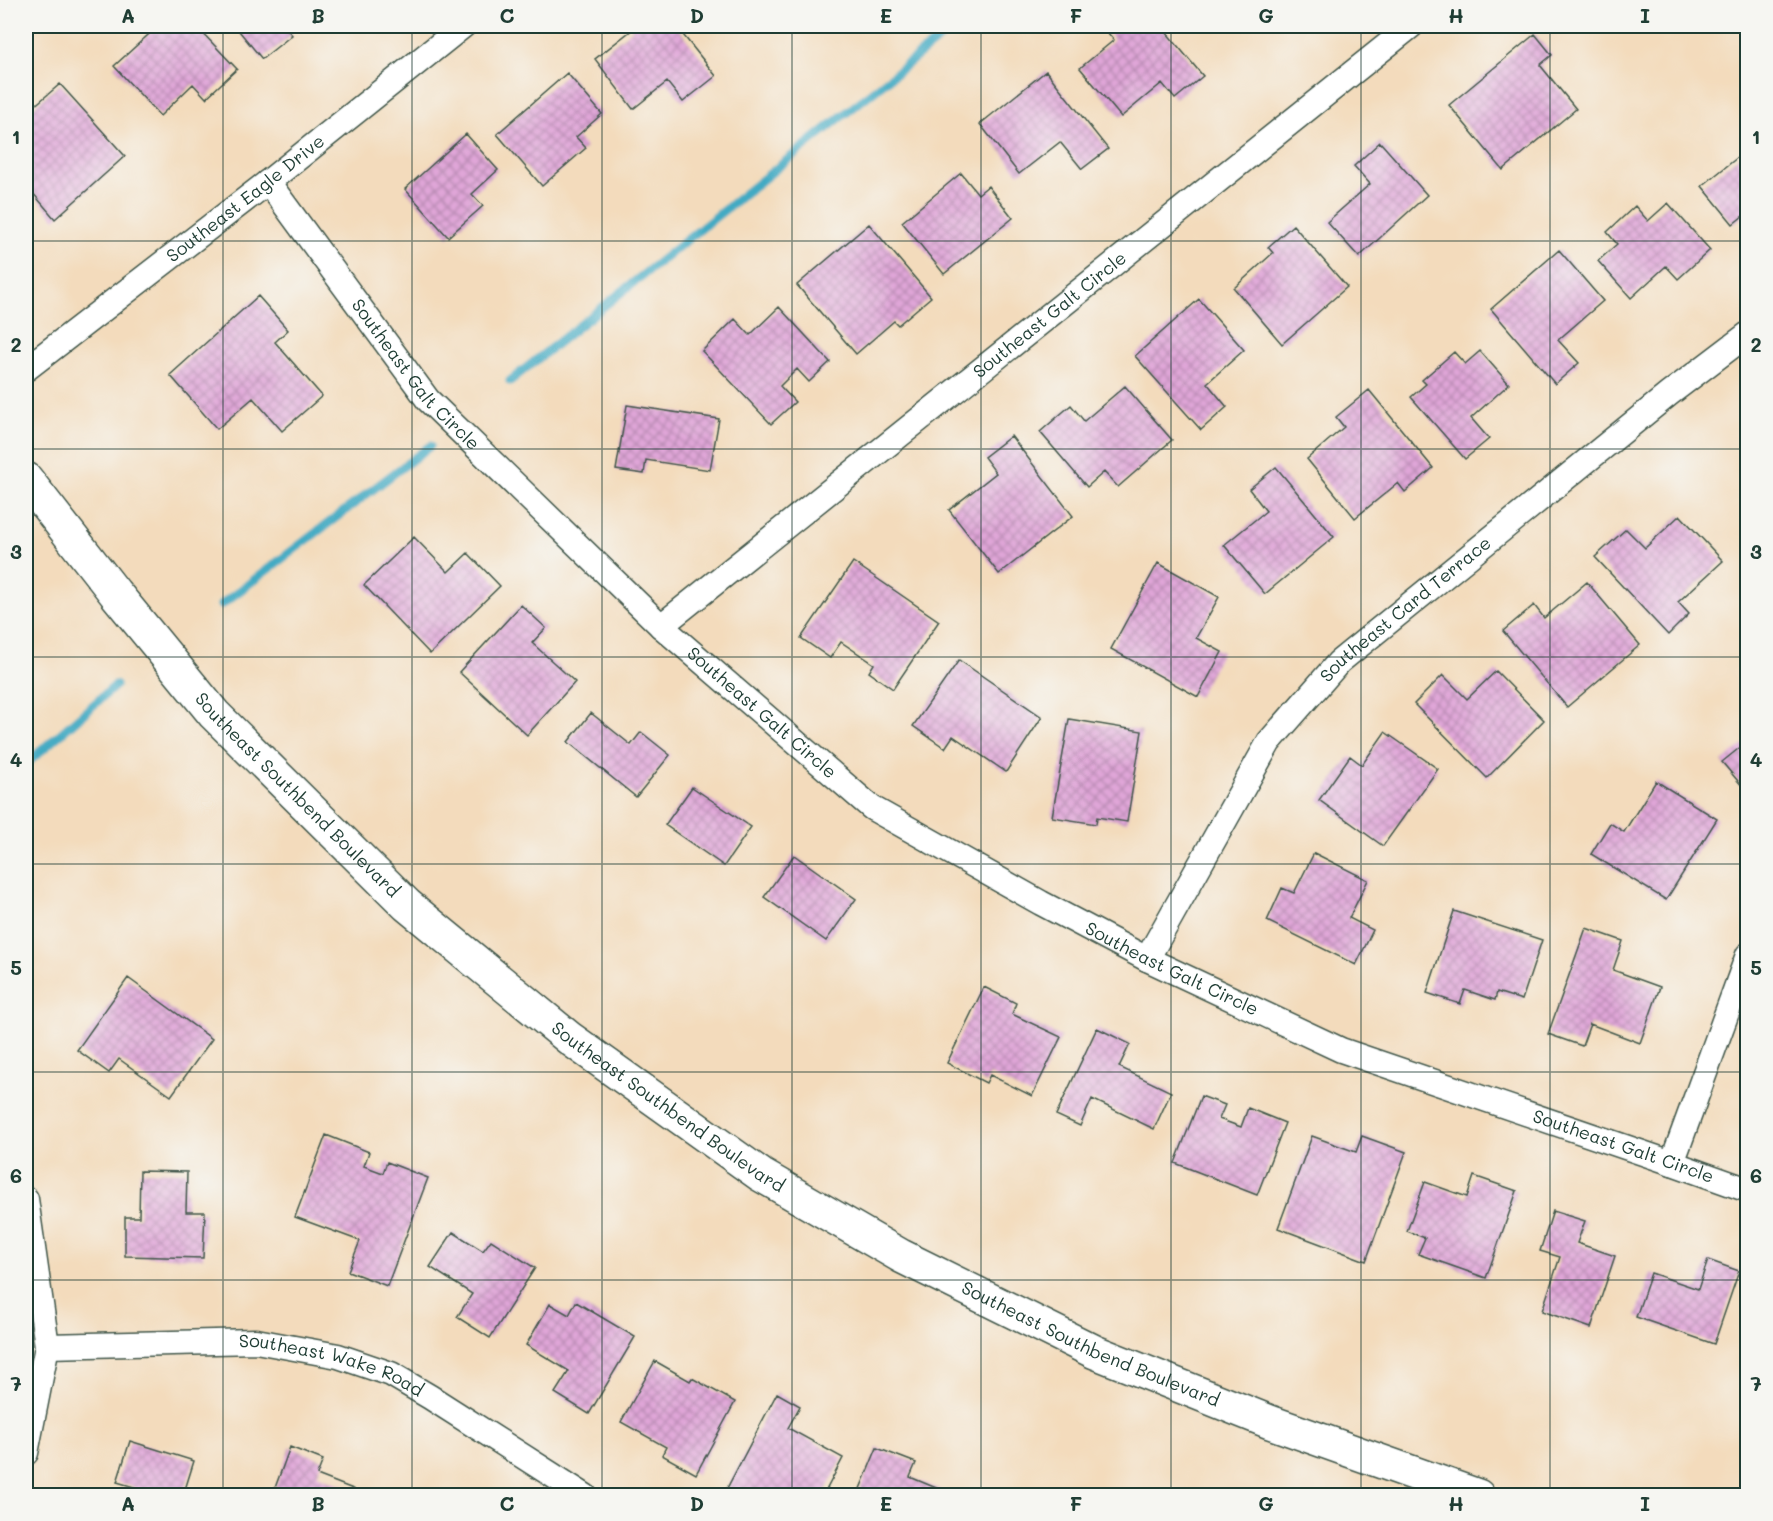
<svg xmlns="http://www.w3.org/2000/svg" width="1773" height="1521" font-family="Mali,sans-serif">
<defs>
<pattern id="building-cross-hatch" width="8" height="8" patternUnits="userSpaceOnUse" patternTransform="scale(1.5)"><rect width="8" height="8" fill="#e0a6d8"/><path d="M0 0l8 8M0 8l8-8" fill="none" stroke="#b588b0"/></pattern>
</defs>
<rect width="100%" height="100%" fill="#f6f6f2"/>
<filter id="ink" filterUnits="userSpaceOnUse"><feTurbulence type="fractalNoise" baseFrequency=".0167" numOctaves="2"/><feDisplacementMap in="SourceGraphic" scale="12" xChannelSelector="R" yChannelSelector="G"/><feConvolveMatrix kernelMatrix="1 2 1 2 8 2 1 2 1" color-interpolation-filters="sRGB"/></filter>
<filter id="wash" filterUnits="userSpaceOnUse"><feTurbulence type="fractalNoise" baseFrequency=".008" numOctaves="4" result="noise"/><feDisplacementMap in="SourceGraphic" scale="24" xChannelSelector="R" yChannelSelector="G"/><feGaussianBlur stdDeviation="1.35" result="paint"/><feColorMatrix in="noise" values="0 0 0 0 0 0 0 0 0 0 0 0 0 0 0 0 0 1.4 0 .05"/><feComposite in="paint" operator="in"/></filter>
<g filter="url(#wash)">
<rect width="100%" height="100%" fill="#f3dbbc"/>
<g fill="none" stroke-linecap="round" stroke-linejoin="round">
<path stroke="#43aac3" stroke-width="9" d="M 510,381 L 955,26
M 221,605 L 430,446
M 26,764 L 116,685"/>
</g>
<g id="blocks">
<path fill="url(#building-cross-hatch)" d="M 158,26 L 196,26 L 237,69 L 206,98 L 193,84 L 160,116 L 114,66 Z
M 235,26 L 284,26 L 292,35 L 262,59 Z
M 629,26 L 676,26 L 716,76 L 683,102 L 667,82 L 633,109 L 595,59 L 633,29 Z
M 1115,26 L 1161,26 L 1203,76 L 1175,99 L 1162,83 L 1121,117 L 1080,68 L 1114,40 L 1107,32 Z
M 1535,34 L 1552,55 L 1540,65 L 1576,109 L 1503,170 L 1449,105 Z
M 1046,71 L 1108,149 L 1082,169 L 1060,142 L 1019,174 L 980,124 Z
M 567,73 L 602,114 L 576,137 L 586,148 L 542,186 L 497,134 Z
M 60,84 L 125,156 L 55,219 L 26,185 L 26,107 L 29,104 L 32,108 Z
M 466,134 L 498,170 L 472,194 L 483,206 L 448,237 L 405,189 Z
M 1380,142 L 1427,195 L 1359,257 L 1327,222 L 1370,184 L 1354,166 Z
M 1748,149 L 1748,212 L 1733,224 L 1702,186 Z
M 961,173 L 978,194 L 988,186 L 1013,218 L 944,274 L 902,222 Z
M 1668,203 L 1710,250 L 1678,279 L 1666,266 L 1631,298 L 1598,261 L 1617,244 L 1607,232 L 1635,206 L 1648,221 Z
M 869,224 L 931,297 L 898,325 L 894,321 L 856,354 L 797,285 Z
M 1293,225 L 1347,287 L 1282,344 L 1234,288 L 1273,253 L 1268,247 Z
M 1559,250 L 1603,301 L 1558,340 L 1579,363 L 1555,384 L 1491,309 Z
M 258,296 L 288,330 L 275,342 L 322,396 L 282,431 L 253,398 L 217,429 L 170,375 Z
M 1199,299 L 1244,350 L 1207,383 L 1227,407 L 1201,430 L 1135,356 Z
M 779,307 L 830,362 L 809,382 L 797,369 L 780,386 L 795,402 L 771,424 L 702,351 L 735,319 L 750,335 Z
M 1480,351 L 1509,384 L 1471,418 L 1489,439 L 1465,459 L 1411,397 L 1426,384 L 1422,380 L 1454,352 L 1465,364 Z
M 1125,386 L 1172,440 L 1118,487 L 1104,472 L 1087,487 L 1040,432 L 1071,405 L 1084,421 Z
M 1369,390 L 1433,468 L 1405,492 L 1398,483 L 1355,518 L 1307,459 L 1344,427 L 1336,417 Z
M 627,405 L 719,419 L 710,470 L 646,460 L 644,474 L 616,470 Z
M 1011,436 L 1073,516 L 999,574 L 949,510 L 996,473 L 984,457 Z
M 1276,467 L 1334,537 L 1265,594 L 1224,545 L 1266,511 L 1249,489 Z
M 1680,515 L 1723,561 L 1678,602 L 1689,614 L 1668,635 L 1595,557 L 1626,529 L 1645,548 Z
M 414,537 L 448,572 L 468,553 L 500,586 L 430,654 L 364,585 Z
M 853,562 L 939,621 L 893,689 L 869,672 L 874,664 L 841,642 L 830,658 L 801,638 Z
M 1158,563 L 1219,597 L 1196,638 L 1222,652 L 1198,697 L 1111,649 Z
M 1587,582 L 1640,645 L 1567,707 L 1503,631 L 1534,605 L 1544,618 Z
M 521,605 L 546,628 L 532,643 L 575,682 L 527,735 L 459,672 Z
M 959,660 L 1042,717 L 1006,772 L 953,736 L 945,748 L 913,726 Z
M 1496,671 L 1544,720 L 1487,778 L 1414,704 L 1443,675 L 1467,699 Z
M 591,713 L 631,745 L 641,732 L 670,755 L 636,797 L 568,742 Z
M 1069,719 L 1142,731 L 1127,822 L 1097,817 L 1096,824 L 1052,817 Z
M 1385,732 L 1438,769 L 1383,846 L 1319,800 L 1350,756 L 1362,765 Z
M 1748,741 L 1748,793 L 1722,762 Z
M 1656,781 L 1717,819 L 1666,900 L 1591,854 L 1610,823 L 1624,832 Z
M 692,787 L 751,827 L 724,866 L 665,825 Z
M 1314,853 L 1368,880 L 1349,918 L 1373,930 L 1356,965 L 1267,921 L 1282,888 L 1294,893 Z
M 794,855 L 856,899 L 826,941 L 764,897 Z
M 1454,911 L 1542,940 L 1522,1000 L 1497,992 L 1495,1000 L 1465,990 L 1460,1004 L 1427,993 Z
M 1586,928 L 1623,941 L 1613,970 L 1660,987 L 1640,1043 L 1590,1024 L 1582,1046 L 1548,1034 Z
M 128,978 L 212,1039 L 171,1096 L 119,1059 L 109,1073 L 77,1050 Z
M 984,987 L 1016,1003 L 1012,1014 L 1061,1037 L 1032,1096 L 990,1075 L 986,1083 L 947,1063 Z
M 1097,1028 L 1130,1044 L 1119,1067 L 1171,1092 L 1154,1129 L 1092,1099 L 1080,1126 L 1056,1115 Z
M 1201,1096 L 1225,1105 L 1219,1119 L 1241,1127 L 1248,1108 L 1285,1123 L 1257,1195 L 1175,1163 Z
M 326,1135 L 369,1152 L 364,1166 L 383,1173 L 387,1162 L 428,1178 L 387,1286 L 348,1271 L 360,1241 L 295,1217 Z
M 1312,1136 L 1356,1152 L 1362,1136 L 1406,1152 L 1366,1261 L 1278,1228 Z
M 140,1171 L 187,1172 L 186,1212 L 205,1212 L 203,1258 L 125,1256 L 125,1217 L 139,1217 Z
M 1474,1176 L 1517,1191 L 1486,1278 L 1418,1254 L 1425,1238 L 1407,1231 L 1425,1182 L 1467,1197 Z
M 1553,1211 L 1585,1221 L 1577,1243 L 1615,1256 L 1591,1328 L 1542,1311 L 1560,1257 L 1540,1251 Z
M 453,1232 L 483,1251 L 491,1240 L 535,1268 L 490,1338 L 457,1317 L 472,1294 L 430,1267 Z
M 1708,1260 L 1739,1271 L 1714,1344 L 1636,1317 L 1651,1273 L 1698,1289 Z
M 576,1302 L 635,1337 L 589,1414 L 555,1393 L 569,1371 L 526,1345 L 550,1304 L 569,1315 Z
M 655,1361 L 690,1381 L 692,1378 L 735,1402 L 696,1474 L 662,1455 L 666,1447 L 621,1422 Z
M 777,1393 L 800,1406 L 788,1428 L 843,1458 L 823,1496 L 728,1496 L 724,1494 Z
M 130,1441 L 194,1461 L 183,1496 L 132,1496 L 134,1487 L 117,1482 Z
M 290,1447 L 323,1460 L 317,1475 L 371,1496 L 272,1496 Z
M 877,1448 L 916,1463 L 910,1477 L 941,1490 L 939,1496 L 857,1496 Z"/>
</g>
</g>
<g filter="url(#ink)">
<use href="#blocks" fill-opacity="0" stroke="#3f5548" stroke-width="1.5"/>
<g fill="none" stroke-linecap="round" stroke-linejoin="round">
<defs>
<g id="street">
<path id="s1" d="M 268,182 L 428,400 L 661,626 L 872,808 L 1041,903 L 1147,959 L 1341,1050 L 1672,1163 L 1748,1190"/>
<path id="s2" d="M 26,369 L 268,182 L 463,26"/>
<path id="s3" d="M 661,626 L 1411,26"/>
<path id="s4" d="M 1147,959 L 1269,742 L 1339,662 L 1669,394 L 1748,334"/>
<path d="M 1672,1163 L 1748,955"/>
<path d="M 26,1199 L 47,1346 L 26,1453"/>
<path id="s5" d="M 47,1346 L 256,1341 L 338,1356 L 391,1374 L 430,1397 L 585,1496"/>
</g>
<g id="secondary">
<path id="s6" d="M 26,479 L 115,593 L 214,714 L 407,905 L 569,1038 L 761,1175 L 901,1256 L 1095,1352 L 1270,1422 L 1478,1496"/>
</g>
</defs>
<use href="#street" stroke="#3f5548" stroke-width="27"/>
<use href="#secondary" stroke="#3f5548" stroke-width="36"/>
<use href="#street" stroke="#fff" stroke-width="24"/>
<use href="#secondary" stroke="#fff" stroke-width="33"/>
</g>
</g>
<path fill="none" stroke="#1f3d34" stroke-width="1.5" stroke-opacity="0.55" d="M 223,26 L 223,1496M 412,26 L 412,1496M 602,26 L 602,1496M 792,26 L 792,1496M 981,26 L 981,1496M 1171,26 L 1171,1496M 1361,26 L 1361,1496M 1550,26 L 1550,1496M 26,241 L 1748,241M 26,449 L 1748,449M 26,657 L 1748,657M 26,864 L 1748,864M 26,1072 L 1748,1072M 26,1280 L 1748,1280"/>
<g text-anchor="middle" stroke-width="4.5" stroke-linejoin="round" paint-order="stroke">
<g font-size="18" fill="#1f3d34" stroke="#f6f6f2">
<text dy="6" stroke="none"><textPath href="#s2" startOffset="278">Southeast Eagle Drive</textPath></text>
<text dy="6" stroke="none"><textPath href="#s3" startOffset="498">Southeast Galt Circle</textPath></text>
<text dy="6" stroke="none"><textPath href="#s1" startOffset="243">Southeast Galt Circle</textPath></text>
<text dy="6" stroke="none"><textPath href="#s4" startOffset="440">Southeast Card Terrace</textPath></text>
<text dy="6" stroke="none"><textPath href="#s1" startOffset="728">Southeast Galt Circle</textPath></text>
<text dy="6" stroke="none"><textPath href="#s6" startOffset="417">Southeast Southbend Boulevard</textPath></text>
<text dy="6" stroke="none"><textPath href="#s1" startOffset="1214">Southeast Galt Circle</textPath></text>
<text dy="6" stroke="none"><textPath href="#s6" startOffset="903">Southeast Southbend Boulevard</textPath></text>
<text dy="6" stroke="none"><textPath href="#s1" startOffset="1700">Southeast Galt Circle</textPath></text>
<text dy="6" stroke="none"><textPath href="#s6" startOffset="1389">Southeast Southbend Boulevard</textPath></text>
<text dy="6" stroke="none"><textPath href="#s5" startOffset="288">Southeast Wake Road</textPath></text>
</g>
</g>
<rect width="1773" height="1521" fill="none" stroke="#f6f6f2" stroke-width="66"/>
<rect x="33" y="33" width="1707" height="1455" fill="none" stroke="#1f3d34" stroke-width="2"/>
<g font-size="20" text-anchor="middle" font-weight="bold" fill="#1f3d34">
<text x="128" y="23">A</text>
<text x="318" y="23">B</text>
<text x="507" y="23">C</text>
<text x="697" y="23">D</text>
<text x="886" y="23">E</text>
<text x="1076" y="23">F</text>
<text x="1266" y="23">G</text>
<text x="1456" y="23">H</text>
<text x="1645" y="23">I</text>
<text x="16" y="144">1</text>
<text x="1756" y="144">1</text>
<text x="16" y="352">2</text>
<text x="1756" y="352">2</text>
<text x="16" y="559">3</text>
<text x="1756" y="559">3</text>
<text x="16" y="767">4</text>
<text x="1756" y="767">4</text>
<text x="16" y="975">5</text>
<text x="1756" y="975">5</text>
<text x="16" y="1183">6</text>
<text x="1756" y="1183">6</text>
<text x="16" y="1391">7</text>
<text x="1756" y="1391">7</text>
<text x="128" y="1511">A</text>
<text x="318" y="1511">B</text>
<text x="507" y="1511">C</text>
<text x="697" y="1511">D</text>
<text x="886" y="1511">E</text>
<text x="1076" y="1511">F</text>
<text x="1266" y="1511">G</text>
<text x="1456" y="1511">H</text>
<text x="1645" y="1511">I</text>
</g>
</svg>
